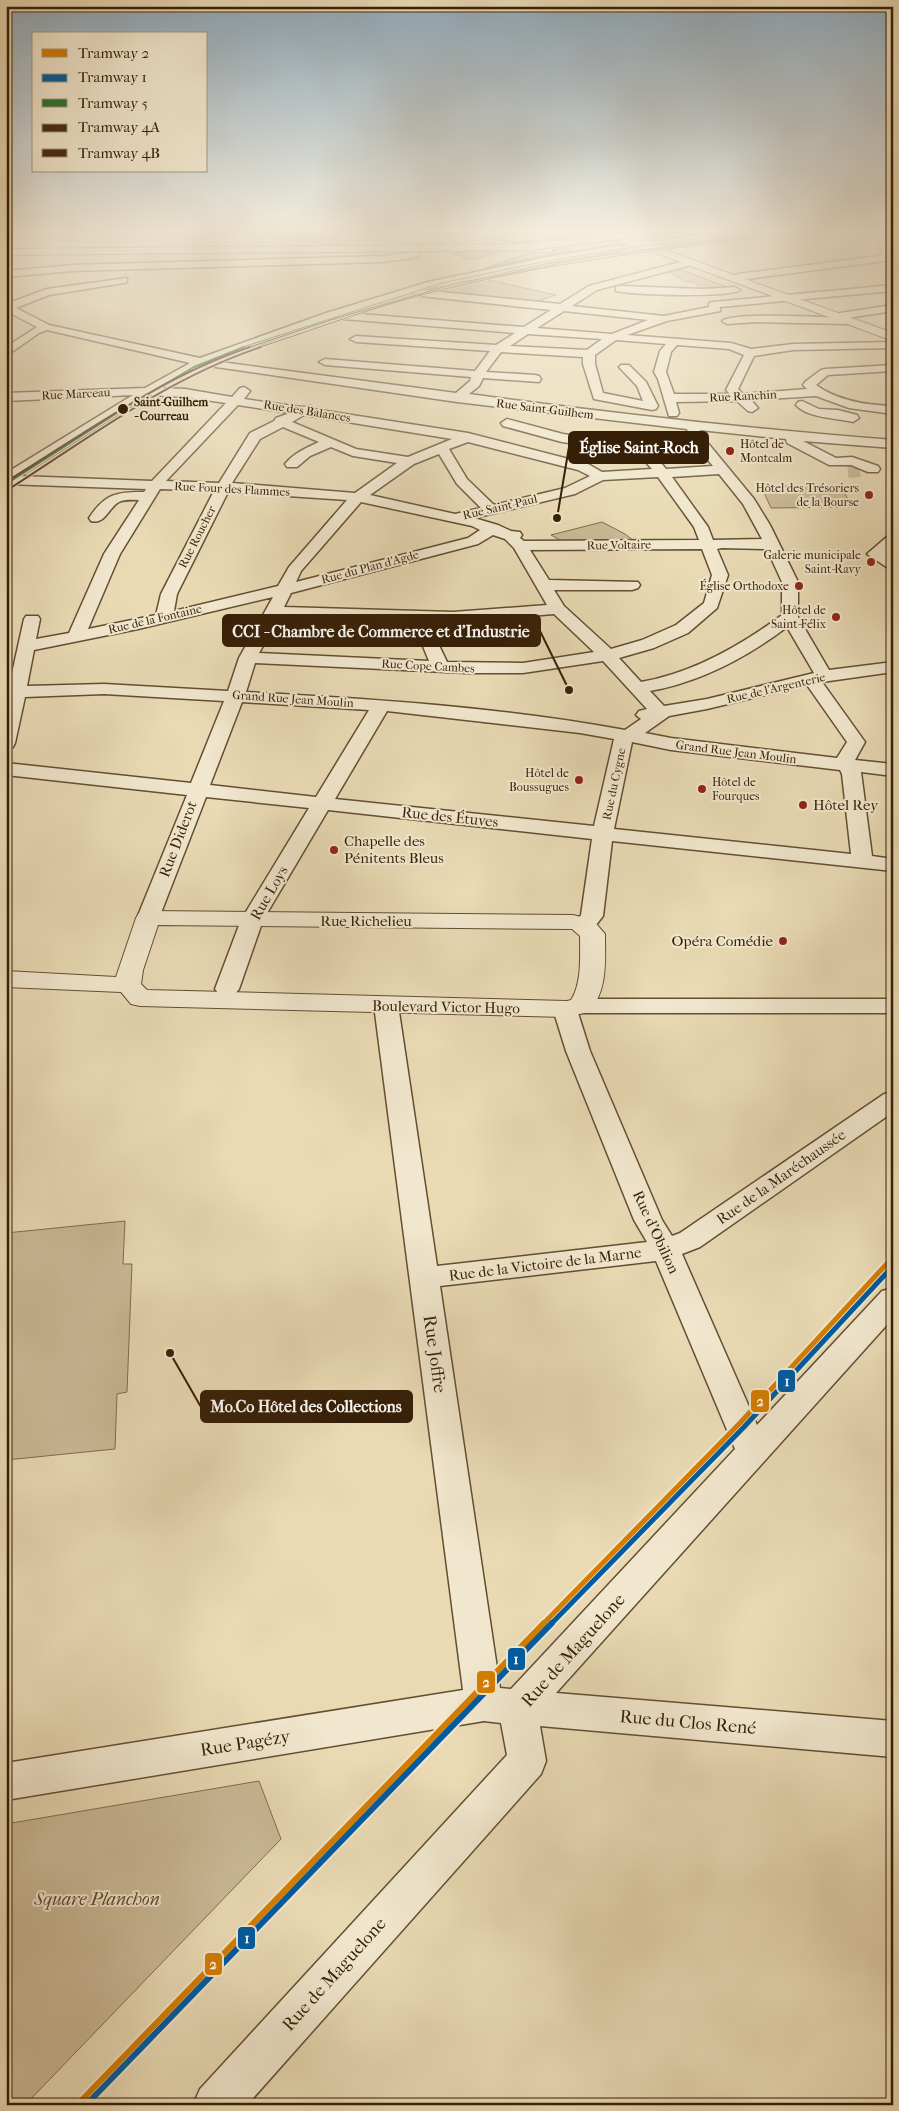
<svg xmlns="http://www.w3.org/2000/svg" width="899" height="2111" font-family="'IM FELL French Canon',serif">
<rect width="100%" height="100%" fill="#e9dab4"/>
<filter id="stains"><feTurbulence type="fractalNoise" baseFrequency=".004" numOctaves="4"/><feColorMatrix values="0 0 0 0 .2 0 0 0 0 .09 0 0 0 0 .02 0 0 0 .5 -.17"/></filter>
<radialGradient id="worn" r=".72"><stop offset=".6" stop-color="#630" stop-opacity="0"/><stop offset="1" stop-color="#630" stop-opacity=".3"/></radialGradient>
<path fill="#cbba97" stroke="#806c4f" d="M 297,228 L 368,228 L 368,235 L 351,236 L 351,241 L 341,243 L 341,247 L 322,247 L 322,244 L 309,241 L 308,237 L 296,236 Z
M 420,228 L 647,228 L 519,243 L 485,239 L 456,243 Z
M 567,248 L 571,250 L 485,268 L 533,252 L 546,253 L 556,252 L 552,250 Z
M 493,250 L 499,252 L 470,260 L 451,253 Z
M 679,269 L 727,287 L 703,290 L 694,282 L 687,282 L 666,270 Z
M 484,279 L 556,295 L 528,304 L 438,290 Z
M 761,486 L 840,486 L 853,507 L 771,508 Z
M 602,522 L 625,534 L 639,545 L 571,546 L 551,535 Z
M 125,1221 L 123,1264 L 132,1264 L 127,1392 L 117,1394 L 115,1449 L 6,1460 L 6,1233 Z
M 259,1781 L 281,1839 L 25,2105 L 6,2105 L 6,1824 Z"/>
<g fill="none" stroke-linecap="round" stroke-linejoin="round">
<path stroke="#c5b591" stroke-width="10" stroke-dasharray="10 5" stroke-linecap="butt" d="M 618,248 L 666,242"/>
<path stroke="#c5b591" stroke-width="12" stroke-dasharray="12 6" stroke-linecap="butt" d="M 848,472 L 866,470"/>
<defs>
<path id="pedestrian" d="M 757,228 L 782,228 L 778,231 L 666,245 L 661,242 L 666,239 Z
M 870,228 L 893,228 L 893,233 L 880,233 L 890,247 L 893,260 L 738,280 L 733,277 L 738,274 L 878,256 L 882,253 L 880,244 L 869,230 Z
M 618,245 L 621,246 L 621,250 L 547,263 L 422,290 L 560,304 L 589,286 L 688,260 L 691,261 L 691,265 L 597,290 L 572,306 L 664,316 L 709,307 L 709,303 L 713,302 L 893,285 L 893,291 L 720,307 L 720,311 L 667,321 L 627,335 L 731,343 L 751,349 L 793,344 L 893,342 L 893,348 L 793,350 L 754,356 L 738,389 L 743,394 L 807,389 L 803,385 L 805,382 L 821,370 L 825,369 L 893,365 L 893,371 L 828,375 L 816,385 C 838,401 866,405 893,406 L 893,414 L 849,408 L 816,396 L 751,400 L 758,408 L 752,412 L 748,411 L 737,401 L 676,402 L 679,413 L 677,416 L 669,416 L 658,379 L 654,372 L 660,351 L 666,344 L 616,340 L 595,355 L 595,364 L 603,393 L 643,401 L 637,386 L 619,367 L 621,365 L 629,365 L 646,382 L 658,406 L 656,409 L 652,410 L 594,399 L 583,364 L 583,357 L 501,352 L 486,372 L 535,375 L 539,376 L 541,379 L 539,382 L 483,378 L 479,386 L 469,394 C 610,413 751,429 893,440 L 893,448 L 803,441 L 836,458 L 852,457 L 878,466 L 880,469 L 878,472 L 868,472 L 851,465 L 829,465 L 787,443 L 786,439 L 700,430 L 702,436 L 754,499 L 770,525 L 798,582 L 798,617 L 829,670 L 893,662 L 893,672 L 822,682 L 865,742 L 855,760 L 893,764 L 893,776 L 861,772 L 872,856 L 893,859 L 893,871 L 612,841 L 603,916 L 592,930 L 584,932 L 576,930 L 573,925 L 581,915 L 592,839 L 328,810 L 263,920 L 239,989 L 235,994 L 227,996 L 219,994 L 215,989 L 241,920 L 309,808 L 206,797 L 159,918 L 156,923 L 148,925 L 140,923 L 137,918 L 187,795 L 6,775 L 6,763 L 191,783 L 224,701 L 104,694 L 25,697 L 15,743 L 13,747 L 6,749 L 6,687 L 9,687 L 24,619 L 26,616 L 38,616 L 40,619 L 36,639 L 69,633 L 104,554 L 139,500 C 132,500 125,499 119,502 C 108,508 105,525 91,521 L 89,518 C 105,494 116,492 144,492 L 146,489 L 6,484 L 6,473 L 133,395 L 6,401 L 6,393 L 145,388 L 190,363 L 47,330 L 39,333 L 6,356 L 6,347 L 37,327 L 6,311 L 6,304 L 47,289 L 127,278 L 127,282 L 124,283 L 49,295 L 16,308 L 49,325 L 200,358 L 326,313 L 428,282 L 547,257 ZM 415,292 L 416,295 L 420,296 L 551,310 L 524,327 L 347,313 ZM 564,311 L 648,320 L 612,334 L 537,328 ZM 338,316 L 343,319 L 515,333 L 496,345 L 356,336 L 350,339 L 356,342 L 490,351 L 475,371 L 325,359 L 319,362 L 325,365 L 471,377 L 470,381 L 456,393 L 213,361 ZM 528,334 L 602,339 L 587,350 L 510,346 ZM 677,345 L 729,349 L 744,355 L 726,390 L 730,394 L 674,394 L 666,372 L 671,352 ZM 202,365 L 457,402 L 687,429 L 691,440 L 713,466 L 666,469 L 652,452 L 635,444 L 563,434 L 507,419 L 501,423 L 503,426 L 562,442 L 627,451 L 642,458 L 652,469 L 602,472 L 588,464 L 468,433 L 313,409 L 311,406 L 301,407 L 244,399 L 250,391 L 244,387 L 240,388 L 232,397 L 185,389 L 160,388 L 184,373 ZM 149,395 L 185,397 L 226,403 L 152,481 L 20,476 ZM 238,405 L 290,413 L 276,418 L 274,421 L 250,433 L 219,483 L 166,481 ZM 304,415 L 452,439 L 408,457 L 356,449 L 292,422 ZM 283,427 L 319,442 C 306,448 294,453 285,464 L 287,467 L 297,467 L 310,456 L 331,447 L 353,456 L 397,463 L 355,493 L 232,483 L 260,439 ZM 468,442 L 578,470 L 590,476 L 565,488 L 494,505 L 467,479 L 449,449 ZM 439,454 L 457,484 L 481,508 L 455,514 L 370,495 L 414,464 ZM 719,474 L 743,504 L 762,539 L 713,540 L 708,527 L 672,477 ZM 658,477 L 694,527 L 699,540 L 524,541 L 520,538 L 522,535 L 520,532 L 511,531 L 498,525 L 474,518 L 575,494 L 603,480 ZM 160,489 L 214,491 L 161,594 L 156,615 L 88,629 L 120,554 ZM 228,492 L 347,500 L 289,567 L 278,586 L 174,611 L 177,594 ZM 361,502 L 472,526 L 480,530 L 468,538 L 296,582 L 301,571 ZM 493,535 L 505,539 L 514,548 L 547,605 L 453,612 L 284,607 L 291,593 L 478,544 ZM 722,548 L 767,549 L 782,582 L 782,615 C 740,646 693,673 641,682 L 619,658 L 654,648 L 688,633 L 717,608 L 728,575 L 717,549 ZM 702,549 L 712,575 L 704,603 L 676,625 L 642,640 L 611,649 L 564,606 L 554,590 L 632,590 L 638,588 L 640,585 L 638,582 L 549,580 L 530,550 ZM 273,597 L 239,658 L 228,691 L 104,684 L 27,686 L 34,650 L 138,629 ZM 554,614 L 594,652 L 523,663 L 447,662 L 434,635 L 422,635 L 420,639 L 429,661 L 259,653 L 279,617 L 453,622 ZM 787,627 L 814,673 L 707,699 L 664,706 L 650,691 C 700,682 747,657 787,627 ZM 603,661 L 647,709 L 639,711 L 636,715 L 641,719 L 625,730 C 501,707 373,699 246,692 L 255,663 L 467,673 L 523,673 ZM 807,685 L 847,742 L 837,758 L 671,738 L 645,733 L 669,716 L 707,709 ZM 242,702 L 369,710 L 316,797 L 210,785 ZM 387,711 L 580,733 L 614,739 L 594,826 L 335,799 ZM 632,742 L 671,750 L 840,770 L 842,774 L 851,854 L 614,829 Z
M 415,252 L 418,253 L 418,257 L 383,262 L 72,271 L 6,277 L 6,271 L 72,265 L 383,256 Z
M 620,286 L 704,289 L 735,287 L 740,290 C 731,298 632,295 616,291 L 616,287 Z
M 893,305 L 893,311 L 847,318 L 853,321 L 848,324 L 756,322 L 727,324 L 722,321 C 732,312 823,317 842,318 L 839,315 L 840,313 Z
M 802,401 L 819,409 L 838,410 L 857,415 L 859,418 L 853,422 C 836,418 807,418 796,405 L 798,402 Z
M 893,535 L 893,547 L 886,553 L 893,557 L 893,570 L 888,568 L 867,554 L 888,536 Z
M 386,998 L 394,1000 L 398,1005 L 437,1266 L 647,1242 L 634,1220 L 566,1051 L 553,1009 L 556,1004 L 565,1002 L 570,1003 L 580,999 L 893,999 L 893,1013 L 578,1013 L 590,1051 L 662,1220 L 672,1236 L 680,1233 L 884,1094 L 893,1092 L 893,1112 L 700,1247 L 682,1254 L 757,1425 L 882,1291 L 893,1288 L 893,1318 L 556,1693 L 893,1721 L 893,1757 L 540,1726 L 546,1761 L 541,1774 L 247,2105 L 193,2105 L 200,2089 L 507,1755 L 501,1723 L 484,1721 L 6,1800 L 6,1763 L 463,1690 L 374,1005 L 378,1000 ZM 656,1261 L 735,1449 L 511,1689 L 500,1688 L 440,1286 Z"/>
<path id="minor" d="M 663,228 L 692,228 L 687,231 L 530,250 L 6,255 L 6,249 L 530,244 Z
M 660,248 L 893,333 L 893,341 L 656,253 L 655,251 Z
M 148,911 L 573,915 L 593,920 L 605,934 C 605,961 608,990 589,1012 L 565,1017 L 140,1006 L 131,1004 L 121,992 L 6,987 L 6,971 L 116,977 L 136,918 L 139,913 ZM 158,925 L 572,929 L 580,936 C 580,956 582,983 571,1000 L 567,1001 L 147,990 L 141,984 L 143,970 Z"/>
</defs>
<use href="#pedestrian" stroke="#634e32" stroke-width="3"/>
<use href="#minor" stroke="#634e32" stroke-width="2"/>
<use href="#pedestrian" fill="#f1e7ce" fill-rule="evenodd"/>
<use href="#minor" fill="#f1e7ce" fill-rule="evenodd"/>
<defs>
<path id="minor-bridge" d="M 633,242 L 653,248"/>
</defs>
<use href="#minor-bridge" stroke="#634e32" stroke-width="12" stroke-linecap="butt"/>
<use href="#minor-bridge" stroke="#f1e7ce" stroke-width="11"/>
<defs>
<path id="tram-1-far1" d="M 543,1624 L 740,1423 L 893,1257"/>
<path id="tram-1" d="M 77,2105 L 544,1623"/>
<path id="tram-2-far1" d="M 551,1624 L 744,1427 L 893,1266"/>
<path id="tram-2" d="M 86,2105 L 552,1623"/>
<path id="tram-3-far1" d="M 240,348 L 442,283 L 542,262 L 620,249 L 784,228"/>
<path id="tram-3" d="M 6,484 L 128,406 L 194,367 L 244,347"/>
<path id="tram-4-far1" d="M 257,348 C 319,328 381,304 445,289 C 557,261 671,249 785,234"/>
<path id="tram-4" d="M 9,489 C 90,437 168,378 261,347"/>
<path id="tram-5-far1" d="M 247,348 L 334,319 L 454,284 L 598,256 L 772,234"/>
<path id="tram-5" d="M 9,480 C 87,432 163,376 250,347"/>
</defs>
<use href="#tram-1-far1" stroke="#f1e7ce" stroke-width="9"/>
<use href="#tram-1" stroke="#f1e7ce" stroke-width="10"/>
<use href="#tram-2-far1" stroke="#f1e7ce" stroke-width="9"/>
<use href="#tram-2" stroke="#f1e7ce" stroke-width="10"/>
<use href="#tram-3-far1" stroke="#f1e7ce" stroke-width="2.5"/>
<use href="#tram-3" stroke="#f1e7ce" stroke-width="4"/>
<use href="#tram-4-far1" stroke="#f1e7ce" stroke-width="2.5"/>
<use href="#tram-4" stroke="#f1e7ce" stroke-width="4"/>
<use href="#tram-5-far1" stroke="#f1e7ce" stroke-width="2.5"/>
<use href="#tram-5" stroke="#f1e7ce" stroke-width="4"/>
<use href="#tram-1-far1" stroke="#d57d01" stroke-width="5"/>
<use href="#tram-1" stroke="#d57d01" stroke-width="6"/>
<use href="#tram-2-far1" stroke="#005ba1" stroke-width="5"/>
<use href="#tram-2" stroke="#005ba1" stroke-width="6"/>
<use href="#tram-3-far1" stroke="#2d7431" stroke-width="1"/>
<use href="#tram-3" stroke="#2d7431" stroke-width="2"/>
<use href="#tram-4-far1" stroke="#4a2a15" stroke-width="1"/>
<use href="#tram-4" stroke="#4a2a15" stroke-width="2"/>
<use href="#tram-5-far1" stroke="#4a2a15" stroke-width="1"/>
<use href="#tram-5" stroke="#4a2a15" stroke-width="2"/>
</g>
<linearGradient id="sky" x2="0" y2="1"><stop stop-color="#90aabc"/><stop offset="0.44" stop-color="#f5eedd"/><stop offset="1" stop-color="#f5eedd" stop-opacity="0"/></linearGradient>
<rect width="899" height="524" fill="url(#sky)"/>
<circle fill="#361f07" stroke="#f1e7ce" stroke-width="2" cx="123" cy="409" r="6"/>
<g fill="#8f2418" stroke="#f1e7ce" stroke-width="2">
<circle cx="730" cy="451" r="5"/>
<circle cx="869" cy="495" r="5"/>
<circle cx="871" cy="562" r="5"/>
<circle cx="799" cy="586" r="5"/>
<circle cx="836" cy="617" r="5"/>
<circle cx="579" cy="780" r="5"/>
<circle cx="702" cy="789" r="5"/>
<circle cx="803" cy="805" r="5"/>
<circle cx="334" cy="850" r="5"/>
<circle cx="783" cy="941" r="5"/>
</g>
<g text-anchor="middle" stroke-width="4" stroke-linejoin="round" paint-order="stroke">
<g font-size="12" fill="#361f07" stroke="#f1e7ce">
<text transform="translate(76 394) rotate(-3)" y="4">Rue Marceau</text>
<text transform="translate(743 396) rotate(-3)" y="4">Rue Ranchin</text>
<text transform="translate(545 409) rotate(7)" y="4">Rue Saint-Guilhem</text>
<text transform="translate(307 411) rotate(9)" y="4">Rue des Balances</text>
<text transform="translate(232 489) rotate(3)" y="4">Rue Four des Flammes</text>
<text transform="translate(500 507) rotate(-13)" y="4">Rue Saint-Paul</text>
<text transform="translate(197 537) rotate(-63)" y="4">Rue Roucher</text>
<text transform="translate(619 545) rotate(-1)" y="4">Rue Voltaire</text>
<text transform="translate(370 567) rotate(-15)" y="4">Rue du Plan d'Agde</text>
<text transform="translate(155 619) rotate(-13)" y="4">Rue de la Fontaine</text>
<text transform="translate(428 666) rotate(3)" y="4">Rue Cope Cambes</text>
<text transform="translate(776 688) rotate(-13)" y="4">Rue de l'Argenterie</text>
<text transform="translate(293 699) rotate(4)" y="4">Grand Rue Jean Moulin</text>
<text transform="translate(736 752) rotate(7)" y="4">Grand Rue Jean Moulin</text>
<text transform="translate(614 784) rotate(-78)" y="4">Rue du Cygne</text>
</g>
<g font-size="12" font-weight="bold" fill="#361f07" stroke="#f1e7ce" text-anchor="start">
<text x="134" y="406">Saint-Guilhem<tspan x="134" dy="14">- Courreau</tspan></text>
</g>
<g font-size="12" fill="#361f07" stroke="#f1e7ce" text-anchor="end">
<text x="740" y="448" text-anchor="start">Hôtel de<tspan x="740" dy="14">Montcalm</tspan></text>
<text x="859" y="492">Hôtel des Trésoriers<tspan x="859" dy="14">de la Bourse</tspan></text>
<text x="861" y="559">Galerie municipale<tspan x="861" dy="14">Saint-Ravy</tspan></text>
<text x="789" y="590">Église Orthodoxe</text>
<text x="826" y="614">Hôtel de<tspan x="826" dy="14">Saint-Félix</tspan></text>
<text x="569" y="777">Hôtel de<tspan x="569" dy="14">Boussugues</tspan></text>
<text x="712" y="786" text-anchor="start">Hôtel de<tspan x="712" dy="14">Fourques</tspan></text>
</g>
<g font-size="15" fill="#361f07" stroke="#f1e7ce" text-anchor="start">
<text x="813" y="810">Hôtel Rey</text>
<text x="344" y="846">Chapelle des<tspan x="344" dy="17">Pénitents Bleus</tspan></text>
<text x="773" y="946" text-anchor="end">Opéra Comédie</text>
</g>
<g font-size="15" fill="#361f07" stroke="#f1e7ce">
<text transform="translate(450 817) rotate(6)" y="5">Rue des Étuves</text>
<text transform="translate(178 839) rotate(-69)" y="5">Rue Diderot</text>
<text transform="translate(269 893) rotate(-60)" y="5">Rue Loys</text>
<text x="366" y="926">Rue Richelieu</text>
<text transform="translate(446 1007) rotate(1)" y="5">Boulevard Victor Hugo</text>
<text transform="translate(781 1177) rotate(-35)" y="5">Rue de la Maréchaussée</text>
<text transform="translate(656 1232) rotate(65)" y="5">Rue d'Obilion</text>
<text transform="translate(545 1264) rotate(-7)" y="5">Rue de la Victoire de la Marne</text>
</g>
<g font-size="18" fill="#361f07" stroke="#f1e7ce">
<text transform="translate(435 1354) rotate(82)" y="6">Rue Joffre</text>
<text transform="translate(573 1650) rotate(-48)" y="6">Rue de Maguelone</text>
<text transform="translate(688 1722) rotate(5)" y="6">Rue du Clos René</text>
<text transform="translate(245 1743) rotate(-9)" y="6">Rue Pagézy</text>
<text transform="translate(334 1974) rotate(-48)" y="6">Rue de Maguelone</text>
</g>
<g font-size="18" font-style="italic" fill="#5b462b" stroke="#f1e7ce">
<text x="97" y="1905">Square Planchon</text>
</g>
</g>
<path fill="none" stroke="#361f07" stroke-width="2" d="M557 518L569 447M569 690L540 631M170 1353L201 1407"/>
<g fill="#361f07" stroke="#f1e7ce" stroke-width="2">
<circle cx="557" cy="518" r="5"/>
<circle cx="569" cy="690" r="5"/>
<circle cx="170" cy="1353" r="5"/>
</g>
<g fill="#361f07" stroke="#361f07" stroke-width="2">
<rect x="569" y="432" width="139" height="31" rx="5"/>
<rect x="223" y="615" width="317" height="31" rx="5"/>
<rect x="201" y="1391" width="211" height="31" rx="5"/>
</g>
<g font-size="16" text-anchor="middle" font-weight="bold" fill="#fff">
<text x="639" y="453">Église Saint-Roch</text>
<text x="381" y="637">CCI - Chambre de Commerce et d'Industrie</text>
<text x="306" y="1412">Mo.Co Hôtel des Collections</text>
</g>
<g stroke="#f1e7ce" stroke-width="2">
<rect x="777" y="1369" width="19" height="24" rx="5" fill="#005ba1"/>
<rect x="750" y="1389" width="20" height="24" rx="5" fill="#d57d01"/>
<rect x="507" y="1647" width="19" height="24" rx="5" fill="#005ba1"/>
<rect x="476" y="1670" width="20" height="24" rx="5" fill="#d57d01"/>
<rect x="237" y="1926" width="19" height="24" rx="5" fill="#005ba1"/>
<rect x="204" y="1952" width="19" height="24" rx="5" fill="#d57d01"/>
</g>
<g font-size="14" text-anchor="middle" font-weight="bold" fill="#fff">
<text x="787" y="1386">1</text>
<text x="760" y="1406">2</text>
<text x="516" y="1664">1</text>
<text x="486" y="1687">2</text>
<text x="247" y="1943">1</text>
<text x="213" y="1969">2</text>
</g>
<rect width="899" height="2111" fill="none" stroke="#e9dab4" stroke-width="25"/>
<rect x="8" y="8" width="884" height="2096" fill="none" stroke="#361f07" stroke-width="2.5"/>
<rect x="12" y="12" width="874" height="2086" fill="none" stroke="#361f07"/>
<rect x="32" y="32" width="175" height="140" fill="#f1e7ce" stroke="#a6977e"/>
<rect x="42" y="49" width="25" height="8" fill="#d57d01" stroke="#a6977e"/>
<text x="78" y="58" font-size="15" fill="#361f07">Tramway 2</text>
<rect x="42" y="74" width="25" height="8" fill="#005ba1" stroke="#a6977e"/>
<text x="78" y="82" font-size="15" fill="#361f07">Tramway 1</text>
<rect x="42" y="99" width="25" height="8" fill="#2d7431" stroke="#a6977e"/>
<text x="78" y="108" font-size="15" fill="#361f07">Tramway 5</text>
<rect x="42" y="124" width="25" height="8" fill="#4a2a15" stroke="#a6977e"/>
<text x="78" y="132" font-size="15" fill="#361f07">Tramway 4A</text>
<rect x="42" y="149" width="25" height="8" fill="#4a2a15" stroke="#a6977e"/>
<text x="78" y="158" font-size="15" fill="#361f07">Tramway 4B</text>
<rect width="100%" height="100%" filter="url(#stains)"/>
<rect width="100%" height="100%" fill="url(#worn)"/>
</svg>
